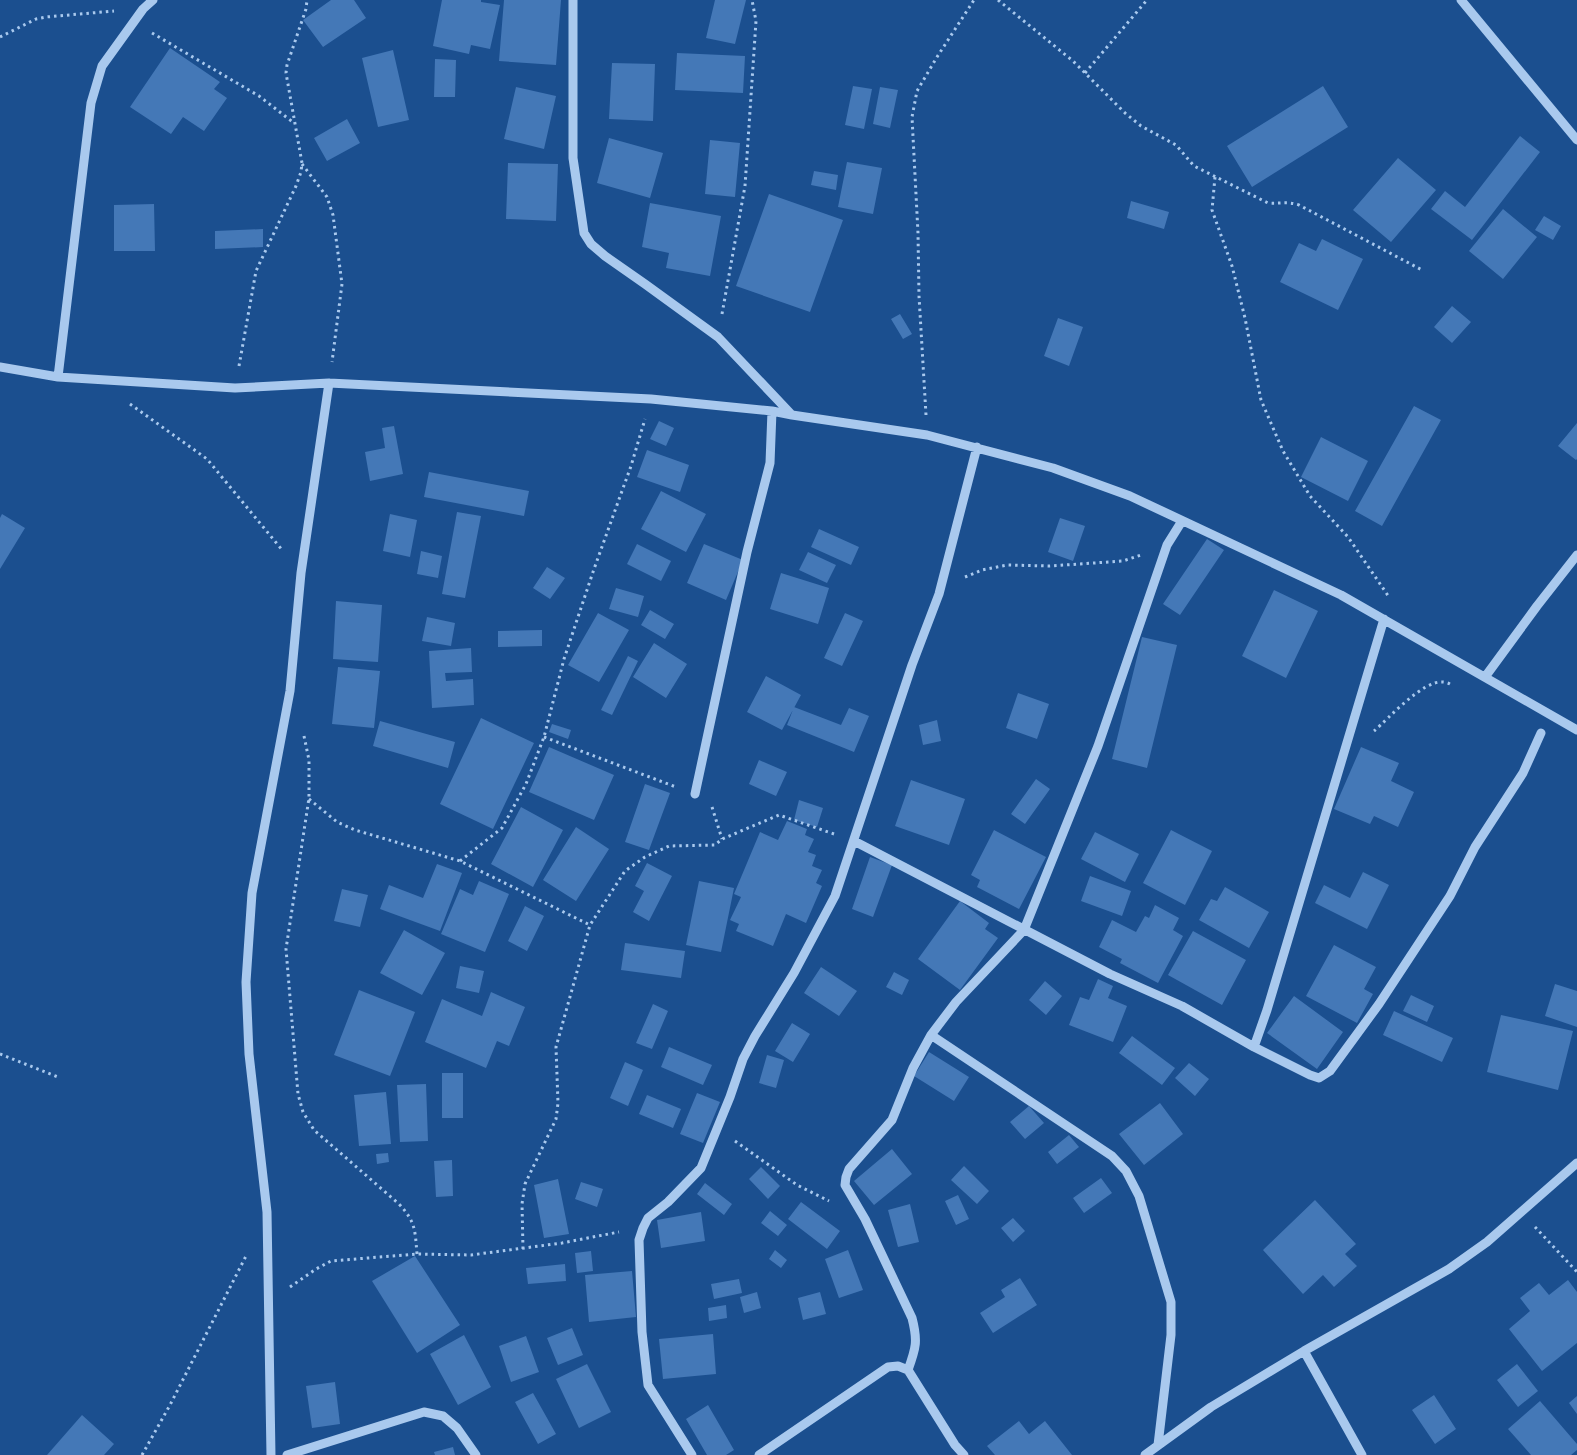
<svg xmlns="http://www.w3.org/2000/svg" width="1577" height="1455" font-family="Manrope,sans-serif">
<rect width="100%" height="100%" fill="#1b4f8f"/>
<path fill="#4478b7" d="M 331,0 L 354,0 L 366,18 L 323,47 L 303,20 Z
M 442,0 L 481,0 L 481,2 L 500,5 L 490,49 L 471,45 L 469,54 L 433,46 Z
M 504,0 L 561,0 L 556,65 L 499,61 Z
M 715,0 L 746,0 L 735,44 L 706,38 Z
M 170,48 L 220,82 L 214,89 L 227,98 L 204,131 L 183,117 L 171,134 L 130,107 Z
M 393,50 L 409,120 L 378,127 L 362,58 Z
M 677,53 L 745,56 L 743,93 L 675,90 Z
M 435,59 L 456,60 L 455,97 L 434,97 Z
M 612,63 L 655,64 L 653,121 L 609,119 Z
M 853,86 L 872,89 L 864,129 L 845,125 Z
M 1323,86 L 1348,127 L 1252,187 L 1227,146 Z
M 516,87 L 556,96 L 544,149 L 504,139 Z
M 880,87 L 898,90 L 890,128 L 873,124 Z
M 347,119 L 360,143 L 327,161 L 314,138 Z
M 1520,136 L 1540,152 L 1472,240 L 1431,209 L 1445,191 L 1465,207 Z
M 609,138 L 663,153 L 650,198 L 597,183 Z
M 710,140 L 740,143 L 735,197 L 705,194 Z
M 1398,158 L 1436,190 L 1391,242 L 1353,210 Z
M 847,162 L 882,168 L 873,214 L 838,207 Z
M 508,163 L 558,164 L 556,221 L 506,219 Z
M 814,171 L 838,175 L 836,190 L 811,185 Z
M 769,194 L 843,220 L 810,312 L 736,286 Z
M 1131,201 L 1169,212 L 1164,229 L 1127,218 Z
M 650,203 L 721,216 L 710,276 L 666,268 L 669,253 L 642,247 Z
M 154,204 L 155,251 L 114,251 L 114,205 Z
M 1503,209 L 1537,237 L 1503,279 L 1469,251 Z
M 1544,216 L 1561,226 L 1553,240 L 1535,230 Z
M 263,229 L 263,247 L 215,249 L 215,231 Z
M 1322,239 L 1363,259 L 1338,310 L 1280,282 L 1299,243 L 1316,251 Z
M 1452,306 L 1471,322 L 1452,343 L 1434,327 Z
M 900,314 L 912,334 L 903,339 L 891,319 Z
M 1058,318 L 1083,327 L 1069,366 L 1044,356 Z
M 1414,406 L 1441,420 L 1382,526 L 1355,511 Z
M 659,421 L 674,428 L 666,446 L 650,439 Z
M 1577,423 L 1577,459 L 1576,460 L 1558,446 Z
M 394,426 L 403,474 L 370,481 L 365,452 L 385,448 L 382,428 Z
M 1321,437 L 1368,461 L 1348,501 L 1301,477 Z
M 647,450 L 689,465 L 680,492 L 637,477 Z
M 429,472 L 529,491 L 524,516 L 424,497 Z
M 661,491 L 706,514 L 686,552 L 641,529 Z
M 457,512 L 481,516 L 465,598 L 442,594 Z
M 2,514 L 25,528 L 0,569 L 0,518 Z
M 390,514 L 417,520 L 410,557 L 383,551 Z
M 1060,518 L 1085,526 L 1073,561 L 1048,552 Z
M 819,529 L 859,547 L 851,565 L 811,547 Z
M 1207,539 L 1224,550 L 1180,615 L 1163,604 Z
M 637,544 L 671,561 L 661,581 L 627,564 Z
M 704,544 L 743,560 L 726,600 L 687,583 Z
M 421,551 L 442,556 L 438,578 L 417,574 Z
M 808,552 L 836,565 L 827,583 L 799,570 Z
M 547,567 L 565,578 L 550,599 L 533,588 Z
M 781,573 L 829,588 L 818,624 L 770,609 Z
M 616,588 L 644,596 L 638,617 L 609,609 Z
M 1274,590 L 1318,611 L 1286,678 L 1242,656 Z
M 336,601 L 382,605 L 378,662 L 333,659 Z
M 650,610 L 674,624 L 665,639 L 641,625 Z
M 598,613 L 629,630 L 599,682 L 568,665 Z
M 845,613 L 863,621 L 842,666 L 824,658 Z
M 427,617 L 455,623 L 451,646 L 422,641 Z
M 542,630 L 542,646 L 498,647 L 498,631 Z
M 1142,637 L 1177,645 L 1147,768 L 1112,759 Z
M 654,643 L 687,664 L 666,698 L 633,677 Z
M 471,648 L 472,672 L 445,673 L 446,681 L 473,679 L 474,705 L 432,708 L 429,651 Z
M 628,656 L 638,661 L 612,715 L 601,710 Z
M 338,667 L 380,671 L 374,728 L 332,724 Z
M 766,676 L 801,695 L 782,730 L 747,712 Z
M 1018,693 L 1049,704 L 1037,739 L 1006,728 Z
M 794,707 L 841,725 L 849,708 L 869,716 L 854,752 L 787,725 Z
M 481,718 L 534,743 L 493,829 L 440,804 Z
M 937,720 L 941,741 L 923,745 L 919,725 Z
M 380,721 L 455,742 L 448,768 L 373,746 Z
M 552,724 L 571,730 L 568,739 L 549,732 Z
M 549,747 L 614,775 L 594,820 L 529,792 Z
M 1361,747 L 1399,763 L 1391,781 L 1414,792 L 1398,827 L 1374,816 L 1370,824 L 1334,809 Z
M 759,760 L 787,772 L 776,796 L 749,784 Z
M 1036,779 L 1050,789 L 1025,824 L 1011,814 Z
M 911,780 L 965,799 L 949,845 L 895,826 Z
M 645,784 L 670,793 L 649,850 L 625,842 Z
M 799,800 L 823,808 L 817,827 L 794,820 Z
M 521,807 L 563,830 L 533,887 L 491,864 Z
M 787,821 L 807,829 L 805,835 L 814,839 L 808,852 L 816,855 L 812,866 L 822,870 L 816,883 L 822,886 L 806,923 L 786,914 L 773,946 L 736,931 L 739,924 L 730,920 L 741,897 L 734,894 L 760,832 L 778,840 Z
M 576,827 L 609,849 L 576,901 L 543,880 Z
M 994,830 L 1046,857 L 1019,909 L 977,887 L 980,880 L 971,875 Z
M 1171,830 L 1212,851 L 1185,905 L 1143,883 Z
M 1095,832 L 1139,854 L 1125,882 L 1081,859 Z
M 870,857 L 892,865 L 873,917 L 852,909 Z
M 647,863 L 672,876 L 649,921 L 633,912 L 644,891 L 635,886 Z
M 437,864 L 462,873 L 440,931 L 380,909 L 389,885 L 423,898 Z
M 1363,872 L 1389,885 L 1367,929 L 1315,903 L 1324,885 L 1350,898 Z
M 1090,876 L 1131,891 L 1122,916 L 1081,901 Z
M 479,881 L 509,894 L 485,952 L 441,934 L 460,889 L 473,895 Z
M 699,881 L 734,888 L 721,952 L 686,945 Z
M 1225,887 L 1269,912 L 1249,948 L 1199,920 L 1211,899 L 1217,901 Z
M 342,889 L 368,895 L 360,927 L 334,921 Z
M 960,901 L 989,923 L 985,929 L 998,938 L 960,990 L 918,959 Z
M 1155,905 L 1179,918 L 1173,930 L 1183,936 L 1158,983 L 1120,963 L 1122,959 L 1099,947 L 1112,920 L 1136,932 L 1145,916 L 1149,918 Z
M 525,906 L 544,916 L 527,951 L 508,941 Z
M 404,930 L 445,953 L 422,995 L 380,973 Z
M 1193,931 L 1246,960 L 1222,1005 L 1168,975 Z
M 625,943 L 685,951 L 681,978 L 621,970 Z
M 1334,945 L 1376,967 L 1364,989 L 1373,994 L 1357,1023 L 1306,996 Z
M 460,966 L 484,971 L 479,993 L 456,988 Z
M 821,967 L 857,991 L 839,1016 L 804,993 Z
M 894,972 L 909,980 L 902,995 L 886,987 Z
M 1098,979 L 1113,986 L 1108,998 L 1127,1006 L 1113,1042 L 1069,1025 L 1080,997 L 1089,1000 Z
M 1045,981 L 1062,996 L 1046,1015 L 1029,1000 Z
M 1555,984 L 1577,991 L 1577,1027 L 1545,1016 Z
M 359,990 L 415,1012 L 390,1076 L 334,1055 Z
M 491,992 L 525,1007 L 509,1046 L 497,1041 L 486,1068 L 425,1042 L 442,999 L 482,1016 Z
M 1411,995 L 1434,1006 L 1427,1022 L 1403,1011 Z
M 1294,996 L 1343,1032 L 1317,1069 L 1267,1033 Z
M 653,1004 L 668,1011 L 652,1049 L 636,1043 Z
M 1394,1011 L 1453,1038 L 1442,1062 L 1383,1035 Z
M 1501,1015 L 1573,1031 L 1558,1090 L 1487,1072 Z
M 792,1023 L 810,1034 L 793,1062 L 775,1051 Z
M 1132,1036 L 1175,1068 L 1162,1085 L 1119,1053 Z
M 669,1047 L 712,1065 L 703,1085 L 661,1067 Z
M 929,1052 L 969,1077 L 954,1101 L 914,1076 Z
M 767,1055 L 784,1060 L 776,1088 L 759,1083 Z
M 625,1062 L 643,1070 L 628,1106 L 610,1098 Z
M 1189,1063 L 1209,1079 L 1195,1096 L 1175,1078 Z
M 442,1073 L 463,1073 L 463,1118 L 442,1118 Z
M 426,1084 L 428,1141 L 400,1142 L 397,1085 Z
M 386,1092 L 391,1144 L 359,1146 L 354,1095 Z
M 697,1093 L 720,1102 L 703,1143 L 680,1134 Z
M 647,1095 L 681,1109 L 673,1128 L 639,1114 Z
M 1160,1103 L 1183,1134 L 1144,1165 L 1119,1134 Z
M 1029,1106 L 1044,1123 L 1025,1139 L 1010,1122 Z
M 1069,1135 L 1079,1147 L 1057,1164 L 1048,1152 Z
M 892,1149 L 912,1174 L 874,1205 L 854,1181 Z
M 388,1153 L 389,1162 L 377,1164 L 376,1154 Z
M 452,1160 L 453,1196 L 436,1197 L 434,1161 Z
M 964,1166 L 989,1191 L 977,1204 L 951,1180 Z
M 761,1167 L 780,1186 L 768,1199 L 749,1179 Z
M 1101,1178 L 1112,1193 L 1084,1213 L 1073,1198 Z
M 558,1179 L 569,1234 L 544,1238 L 534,1185 Z
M 581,1182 L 603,1189 L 597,1207 L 575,1199 Z
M 705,1183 L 732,1204 L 724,1215 L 697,1194 Z
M 958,1195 L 969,1219 L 956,1225 L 945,1201 Z
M 1315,1200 L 1356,1244 L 1345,1254 L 1357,1266 L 1334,1287 L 1323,1275 L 1303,1294 L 1263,1250 Z
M 801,1202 L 840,1231 L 827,1249 L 788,1219 Z
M 910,1204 L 919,1242 L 898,1247 L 888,1210 Z
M 770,1211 L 787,1225 L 778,1236 L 761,1223 Z
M 701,1212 L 705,1241 L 661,1248 L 657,1220 Z
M 1013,1218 L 1025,1231 L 1013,1242 L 1001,1228 Z
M 775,1250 L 787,1260 L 781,1268 L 769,1259 Z
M 848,1250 L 863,1290 L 839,1298 L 825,1259 Z
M 591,1251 L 593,1271 L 577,1273 L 575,1253 Z
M 415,1256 L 460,1325 L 417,1353 L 372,1281 Z
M 565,1264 L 566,1281 L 528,1284 L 526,1268 Z
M 632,1271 L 636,1317 L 589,1322 L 585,1275 Z
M 1020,1278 L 1037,1305 L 993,1333 L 980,1313 L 1005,1297 L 1001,1290 Z
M 739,1279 L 742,1293 L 714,1299 L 711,1284 Z
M 1568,1280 L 1577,1292 L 1577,1343 L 1542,1371 L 1509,1329 L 1530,1311 L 1520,1298 L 1539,1283 L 1549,1295 Z
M 757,1292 L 761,1308 L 744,1313 L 740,1297 Z
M 820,1292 L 826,1314 L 803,1320 L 798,1298 Z
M 726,1305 L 727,1318 L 709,1321 L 708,1308 Z
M 572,1328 L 583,1355 L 558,1365 L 547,1338 Z
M 713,1334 L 716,1374 L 663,1379 L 659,1339 Z
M 464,1335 L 491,1387 L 458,1405 L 430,1354 Z
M 526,1336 L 539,1372 L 511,1382 L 499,1346 Z
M 587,1364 L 611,1412 L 579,1428 L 556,1379 Z
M 1517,1364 L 1538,1391 L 1518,1407 L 1497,1380 Z
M 335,1382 L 340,1424 L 312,1428 L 306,1386 Z
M 533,1393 L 556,1434 L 538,1444 L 515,1402 Z
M 1434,1395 L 1456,1429 L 1435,1444 L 1412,1410 Z
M 1577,1396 L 1577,1414 L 1569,1403 Z
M 1540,1401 L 1577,1444 L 1577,1450 L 1571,1455 L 1531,1455 L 1508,1429 Z
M 708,1405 L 734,1450 L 726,1455 L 707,1455 L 686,1419 Z
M 82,1415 L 114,1444 L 104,1455 L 47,1455 Z
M 1019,1421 L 1029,1434 L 1045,1421 L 1072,1455 L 995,1455 L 987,1446 Z
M 453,1447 L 455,1455 L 435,1455 L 434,1452 Z"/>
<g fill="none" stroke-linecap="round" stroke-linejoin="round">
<path stroke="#a9c9ee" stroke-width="3" stroke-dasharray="2.5 4" stroke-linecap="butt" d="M 998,0 L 1073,61 L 1125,113 L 1141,126 L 1176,145 L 1194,166 L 1268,203 C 1280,204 1287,201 1299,205 L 1422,270
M 152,33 L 259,96 L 294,123
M 0,37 L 36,19 L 46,17 L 114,11
M 1085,73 L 1147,0
M 302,164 L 327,197 L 333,215 L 342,284 L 332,362
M 1215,177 L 1212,210 L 1232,266 L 1245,318 L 1261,400 L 1283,451 L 1310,496 L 1348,537 L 1389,597
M 722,314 L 745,186 L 756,21 L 752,0
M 239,366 L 256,271 L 296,186 L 301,172 L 302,163 L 286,73 L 287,65 L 306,9 L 307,0
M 130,404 L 207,459 L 283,551
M 926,415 L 919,296 L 918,233 L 912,117 L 917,91 L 937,57 L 974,0
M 965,577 L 982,570 L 1007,565 L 1050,566 L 1123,561 L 1141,555
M 1374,731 C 1389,718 1423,680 1443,682 C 1445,682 1448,683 1450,684
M 304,736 L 309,760 L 309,798 L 286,949 L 298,1094 L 303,1112 L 314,1130 L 399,1204 C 416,1222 415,1231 417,1254
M 544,737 L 676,787
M 309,799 L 337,822 L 355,830 L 460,861 L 590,925
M 712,807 L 722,839
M 460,861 L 502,828 L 526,784 L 544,737 L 564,659 L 594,569 L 631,466 L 645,419
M 0,1054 L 58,1077
M 735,1141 L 797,1185 L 829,1201
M 1535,1227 L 1577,1272
M 523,1249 L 522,1204 L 525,1184 L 556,1119 L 558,1103 L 556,1047 L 590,925 L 625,871 L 645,857 L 669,846 L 715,845 L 722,839 L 779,815 L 834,834
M 290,1287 L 316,1269 L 331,1261 L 417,1254 L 471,1255 L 562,1243 L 619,1232
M 142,1455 L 170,1405 L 246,1256"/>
<path stroke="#a9c9ee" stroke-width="9" d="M 573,0 L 573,158 L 584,233 L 591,244 L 605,256 L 645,284 L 718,337 L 792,415
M 1461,0 L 1577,140
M 0,367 L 58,377 L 235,388 L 329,383 L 651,399 L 772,411 L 792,415 L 927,435 L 1053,468 L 1130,496 L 1341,595 L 1577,730
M 58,377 L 91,103 L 102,66 L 143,9 L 153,0
M 1485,677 L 1537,606 L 1577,555
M 695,794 L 747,552 L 770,463 L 772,411
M 854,841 L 1110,974 L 1182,1006 L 1254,1047 L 1310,1075 L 1319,1078 L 1330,1071 L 1379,1004 L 1450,896 L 1475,847 L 1523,773 L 1541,733
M 931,1035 L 1112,1156 L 1126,1171 L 1139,1196 L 1171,1302 L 1171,1335 L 1158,1445
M 1254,1047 L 1267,1010 L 1384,619
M 1304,1351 L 1362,1455
M 908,1370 C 916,1348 918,1341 912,1318 L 865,1219 L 845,1185 L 846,1177 L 849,1169 L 892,1120 L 913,1068 L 931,1035 L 956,1002 L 1024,930 L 1098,746 L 1167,545 L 1182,521
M 271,1455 L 267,1212 L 249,1054 L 246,982 L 252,893 L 290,691 L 301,573 L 329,383
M 287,1455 L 424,1412 L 443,1416 L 457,1428 L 476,1455
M 692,1455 L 648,1385 L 642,1332 L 639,1240 L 643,1228 L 648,1218 L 668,1202 L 701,1168 L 730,1097 L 743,1059 L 755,1036 L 794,973 L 835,896 L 912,665 L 939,594 L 977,447
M 759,1455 L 888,1367 L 898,1366 L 908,1370 L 955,1445 L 964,1455
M 1145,1455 L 1211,1407 L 1304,1351 L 1449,1269 L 1487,1242 L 1577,1163"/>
</g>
</svg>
